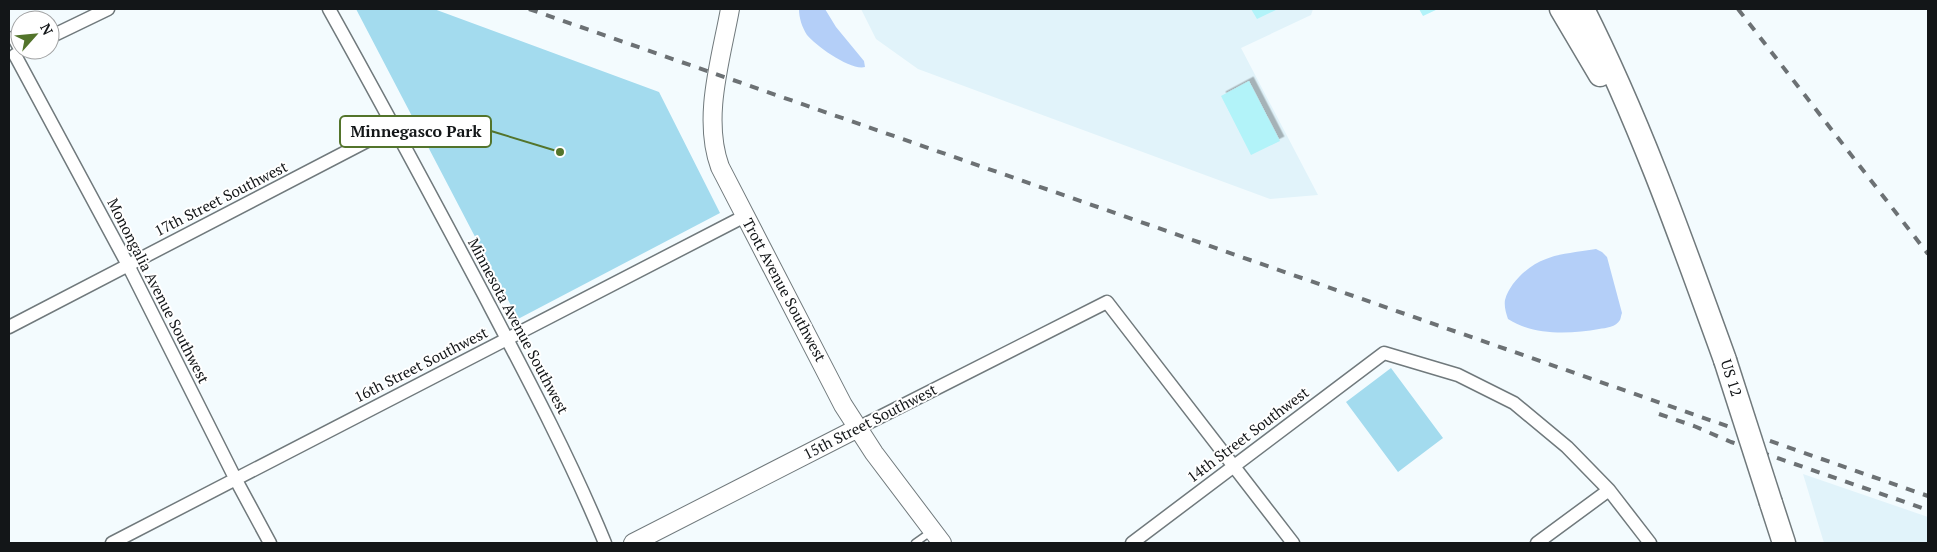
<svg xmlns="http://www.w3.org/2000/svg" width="1937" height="552" font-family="'PT Serif',serif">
<defs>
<filter id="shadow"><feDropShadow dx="4.5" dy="-4.5" stdDeviation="0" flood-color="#0004"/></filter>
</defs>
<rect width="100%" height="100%" fill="#f3fbfe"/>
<path fill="#e1f3fa" d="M 861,9 L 1313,9 L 1311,15 L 1241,48 L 1318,195 L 1270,199 L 918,69 L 876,39 Z
M 1803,474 L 1928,517 L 1928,543 L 1824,543 Z"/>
<path fill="#a3dbee" d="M 356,9 L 434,9 L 659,92 L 720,213 L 518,319 Z
M 1391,368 L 1443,438 L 1398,472 L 1346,402 Z"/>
<path fill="#b4cff8" d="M 799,9 L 825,9 L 836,27 L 864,61 L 865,67 C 851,71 816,46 807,35 C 802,27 799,18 799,9 Z
M 1596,249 L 1602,252 L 1607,257 L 1622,313 C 1621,315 1621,318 1620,320 C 1616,327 1606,328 1599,329 C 1571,334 1534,336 1508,319 C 1506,313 1504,306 1505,300 C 1510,282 1529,265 1546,259 C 1560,253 1580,252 1596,249 Z"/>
<path fill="#b2f3f9" filter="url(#shadow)" d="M 1251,9 L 1278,9 L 1257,19 Z
M 1419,9 L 1438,9 L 1423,16 Z
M 1249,81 L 1280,141 L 1251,155 L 1221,96 Z"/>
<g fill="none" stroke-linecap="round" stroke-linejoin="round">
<defs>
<path id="lane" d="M 9,35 L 19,53
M 915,543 L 932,531"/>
<path id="street" d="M 329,9 C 382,104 433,199 484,295 C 527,377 570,458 605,543
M 50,37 L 108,9
M 15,55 L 128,265 L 236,480 L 270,543
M 9,327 L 394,127
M 858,428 L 1107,302 L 1293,543
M 112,543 L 745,216
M 1132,543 L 1384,353 L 1458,375 L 1514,403 L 1567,447 L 1609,490 L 1650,543
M 1537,543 L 1609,490"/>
<path id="secondary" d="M 730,9 C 721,59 702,118 720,167 L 843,405 L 874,453 L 942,543
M 633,543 L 858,428"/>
<path id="highway" d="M 1561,9 L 1600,75
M 1583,9 C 1640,122 1682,241 1725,360
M 1771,503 L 1784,543"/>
</defs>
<use href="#lane" stroke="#70797c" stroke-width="9"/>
<use href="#street" stroke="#70797c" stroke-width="15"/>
<use href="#secondary" stroke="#70797c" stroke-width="20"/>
<use href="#highway" stroke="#70797c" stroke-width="25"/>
<use href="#lane" stroke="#fff" stroke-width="6"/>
<use href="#street" stroke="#fff" stroke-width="12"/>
<use href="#secondary" stroke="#fff" stroke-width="18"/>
<use href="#highway" stroke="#fff" stroke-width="22"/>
<path stroke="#6c7174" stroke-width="4" stroke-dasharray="9 9" stroke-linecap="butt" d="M 529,9 L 1928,496
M 1738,9 L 1928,254
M 1659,414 L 1694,426 L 1731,442 L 1928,510"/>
<defs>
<path id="highway-bridge" d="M 1725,360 L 1771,503"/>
</defs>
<use href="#highway-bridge" stroke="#70797c" stroke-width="25" stroke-linecap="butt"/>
<use href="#highway-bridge" stroke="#fff" stroke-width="22"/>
</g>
<g text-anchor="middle" stroke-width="4" stroke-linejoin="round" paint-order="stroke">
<g font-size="15" fill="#131618" stroke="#fff">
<text transform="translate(221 199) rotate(-27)" y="5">17th Street Southwest</text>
<text transform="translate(784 290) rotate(62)" y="5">Trott Avenue Southwest</text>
<text transform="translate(158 291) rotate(63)" y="5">Monongalia Avenue Southwest</text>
<text transform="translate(518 326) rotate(62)" y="5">Minnesota Avenue Southwest</text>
<text transform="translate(421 365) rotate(-27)" y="5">16th Street Southwest</text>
<text transform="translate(1731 378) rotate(72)" y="5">US 12</text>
<text transform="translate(870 422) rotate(-27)" y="5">15th Street Southwest</text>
<text transform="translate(1248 435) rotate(-37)" y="5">14th Street Southwest</text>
</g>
</g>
<path fill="none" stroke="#53742b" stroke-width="2" d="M560 152L491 131"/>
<circle fill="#53742b" stroke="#fff" stroke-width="2" cx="560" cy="152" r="5"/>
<rect fill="#fff" stroke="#53742b" stroke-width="2" x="340" y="116" width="151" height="31" rx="5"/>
<g font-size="16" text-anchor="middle" font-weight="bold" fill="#131618">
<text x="416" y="137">Minnegasco Park</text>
</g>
<rect width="1937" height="552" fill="none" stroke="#131618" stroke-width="20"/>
<g transform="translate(35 35) rotate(63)"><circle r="24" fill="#ffffff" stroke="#a1a2a3"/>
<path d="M0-4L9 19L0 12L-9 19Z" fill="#53742b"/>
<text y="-8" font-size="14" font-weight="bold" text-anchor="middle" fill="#131618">N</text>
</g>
</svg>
